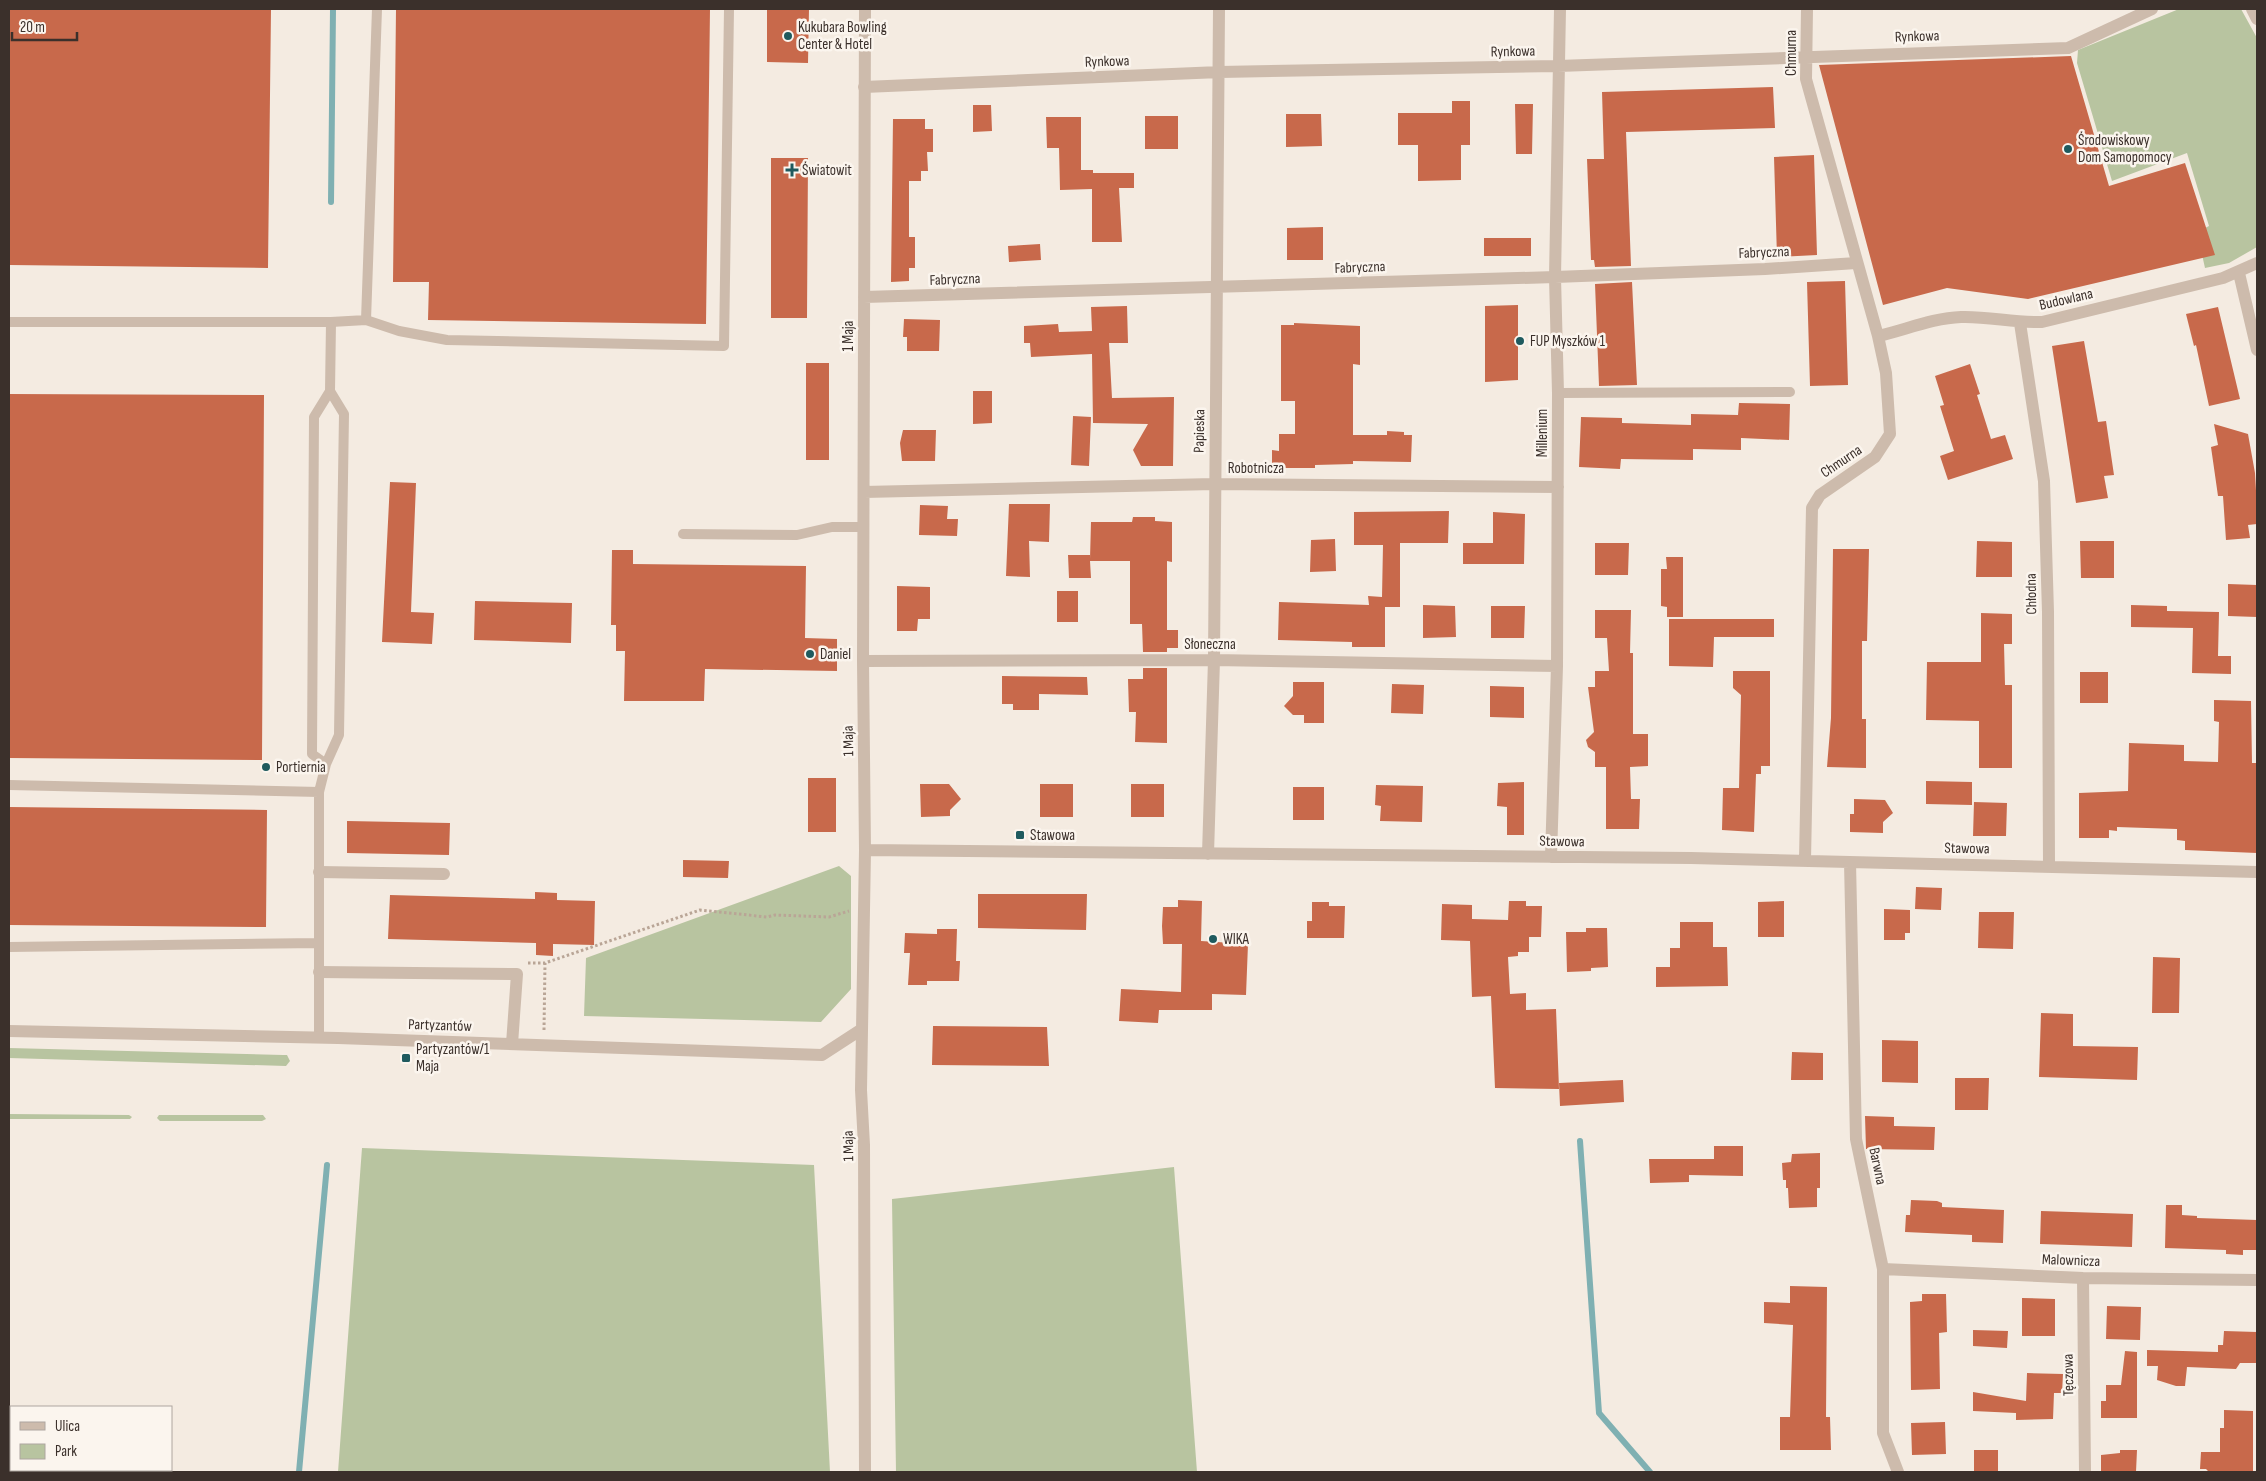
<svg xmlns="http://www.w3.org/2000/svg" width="2266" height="1481" font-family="'Sofia Sans Condensed',sans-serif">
<rect width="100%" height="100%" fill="#f4ebe1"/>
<path fill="#b8c4a0" d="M 2179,9 L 2241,9 L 2257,38 L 2257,247 L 2229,263 L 2205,268 L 2197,232 L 2209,226 L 2187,153 L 2112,181 L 2077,63 L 2078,50 Z
M 839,866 L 851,876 L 851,989 L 821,1022 L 584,1016 L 586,958 Z
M 9,1048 L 283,1055 L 287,1055 L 290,1061 L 286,1066 L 9,1058 Z
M 9,1114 L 129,1115 L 132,1117 L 130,1119 L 9,1119 Z
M 159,1115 L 263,1115 L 266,1119 L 262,1121 L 160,1121 L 157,1118 Z
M 362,1148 L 814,1165 L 830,1472 L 338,1472 Z
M 1174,1167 L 1197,1472 L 896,1472 L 892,1199 Z"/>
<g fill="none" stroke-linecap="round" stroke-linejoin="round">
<path stroke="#7fb0b2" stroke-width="6" d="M 331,202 L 333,9
M 1580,1141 L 1599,1413 L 1650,1472
M 299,1472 L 327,1165"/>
</g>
<path fill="#c8694b" d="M 9,9 L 271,9 L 268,268 L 9,265 Z
M 396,9 L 710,9 L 706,324 L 428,320 L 429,282 L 393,282 Z
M 767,9 L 809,9 L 808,63 L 767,62 Z
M 2071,56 L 2109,186 L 2185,163 L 2215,255 L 2028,299 L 1947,288 L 1883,305 L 1819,65 Z
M 1773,87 L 1775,128 L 1626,132 L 1631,266 L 1595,267 L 1594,260 L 1591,260 L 1587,159 L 1604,159 L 1602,92 Z
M 1452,101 L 1470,101 L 1470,145 L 1461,145 L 1461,180 L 1418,181 L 1418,145 L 1398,145 L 1398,113 L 1452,113 Z
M 1515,104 L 1533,104 L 1532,154 L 1516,154 Z
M 973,105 L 991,105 L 992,131 L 973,132 Z
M 1286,114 L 1321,114 L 1322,146 L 1286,147 Z
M 1145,116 L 1178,116 L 1178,149 L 1145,149 Z
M 1046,117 L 1081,117 L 1081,170 L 1093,170 L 1093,173 L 1134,173 L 1134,188 L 1119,188 L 1122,242 L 1092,242 L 1092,189 L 1060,190 L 1059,148 L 1047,148 Z
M 893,119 L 925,119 L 925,129 L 933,129 L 933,152 L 927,152 L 928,171 L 921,171 L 921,181 L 909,181 L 909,237 L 915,237 L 915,268 L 909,268 L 909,281 L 891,282 Z
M 1814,155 L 1817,255 L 1777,257 L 1774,157 Z
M 771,158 L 808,158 L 807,318 L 771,318 Z
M 1323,227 L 1323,260 L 1287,260 L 1287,228 Z
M 1484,238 L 1531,238 L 1531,256 L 1484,256 Z
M 1040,244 L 1041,260 L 1009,262 L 1008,246 Z
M 1845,281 L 1848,385 L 1810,386 L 1807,282 Z
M 1632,282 L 1637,385 L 1599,386 L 1595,284 Z
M 1518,305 L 1518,380 L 1485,382 L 1485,306 Z
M 1127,306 L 1128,343 L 1109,343 L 1112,398 L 1174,397 L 1173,466 L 1141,466 L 1133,450 L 1148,424 L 1093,423 L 1092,354 L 1031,357 L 1030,343 L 1024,343 L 1024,326 L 1058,324 L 1059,332 L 1092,331 L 1091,307 Z
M 2218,307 L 2240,399 L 2209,406 L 2196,345 L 2194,346 L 2186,314 Z
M 904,319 L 940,320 L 939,351 L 907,351 L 907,337 L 903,337 Z
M 1294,323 L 1360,326 L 1360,365 L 1353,364 L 1353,435 L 1387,435 L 1387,431 L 1404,432 L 1404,435 L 1412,435 L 1411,462 L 1353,461 L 1353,464 L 1315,465 L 1315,468 L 1272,468 L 1272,450 L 1279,451 L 1279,434 L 1295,434 L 1295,401 L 1281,401 L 1281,325 L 1294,325 Z
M 2084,341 L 2098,422 L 2106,421 L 2114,475 L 2104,476 L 2108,498 L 2076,503 L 2052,346 Z
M 806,363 L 829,363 L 829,460 L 806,460 Z
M 1970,364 L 1980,394 L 1977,395 L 1991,439 L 2005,435 L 2013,459 L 1948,480 L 1940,456 L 1954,451 L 1940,406 L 1944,405 L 1935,376 Z
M 973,391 L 992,391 L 992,423 L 973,424 Z
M 9,394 L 264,395 L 262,760 L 9,758 Z
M 1739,403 L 1790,404 L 1789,440 L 1741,438 L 1741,450 L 1693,449 L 1693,460 L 1621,459 L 1620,469 L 1579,467 L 1581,417 L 1622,418 L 1622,423 L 1691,425 L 1691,414 L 1738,415 Z
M 1073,416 L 1091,417 L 1089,466 L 1071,465 Z
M 2214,424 L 2248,434 L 2255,473 L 2257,508 L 2257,524 L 2248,525 L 2250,538 L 2226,540 L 2223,496 L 2218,496 L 2211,447 L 2218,445 Z
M 903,430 L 936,430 L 935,461 L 902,461 L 900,443 Z
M 390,482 L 416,483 L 411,612 L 434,613 L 432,644 L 382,642 Z
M 1009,504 L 1050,504 L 1049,542 L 1029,541 L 1030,577 L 1006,576 Z
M 920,505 L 948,506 L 947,519 L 958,519 L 957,536 L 919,535 Z
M 1449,511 L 1448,543 L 1400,543 L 1400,607 L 1385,607 L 1385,647 L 1352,647 L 1352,642 L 1278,640 L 1279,602 L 1369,605 L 1368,596 L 1382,597 L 1383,545 L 1354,545 L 1354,512 Z
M 1493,512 L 1525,514 L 1524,564 L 1463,564 L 1463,543 L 1493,543 Z
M 1133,517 L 1155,517 L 1155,521 L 1172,522 L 1172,562 L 1167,561 L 1167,630 L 1178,630 L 1178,648 L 1167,648 L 1167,652 L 1143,652 L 1142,624 L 1130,624 L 1130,561 L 1090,561 L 1091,578 L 1069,578 L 1068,555 L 1090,555 L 1090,559 L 1091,522 L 1132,522 Z
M 1335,539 L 1336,571 L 1310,572 L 1311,540 Z
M 1977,541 L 2012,542 L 2012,577 L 1976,577 Z
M 2080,541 L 2114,541 L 2114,578 L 2081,578 Z
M 1595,543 L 1629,543 L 1628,575 L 1595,575 Z
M 1833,549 L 1869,549 L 1867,641 L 1862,641 L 1862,719 L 1866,719 L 1866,768 L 1827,767 L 1831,718 Z
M 612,550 L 633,550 L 633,564 L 806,566 L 805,638 L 837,639 L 837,671 L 705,669 L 704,701 L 624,701 L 625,651 L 616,651 L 616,625 L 611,625 Z
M 1666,557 L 1683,557 L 1683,617 L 1667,617 L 1667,607 L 1661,606 L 1661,569 L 1667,569 Z
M 2228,584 L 2257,585 L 2257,617 L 2228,616 Z
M 897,586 L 930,587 L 930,619 L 918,619 L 917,631 L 897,631 Z
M 1057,591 L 1078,591 L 1078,622 L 1057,622 Z
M 475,601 L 572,603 L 571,643 L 474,640 Z
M 1423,605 L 1455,606 L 1456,637 L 1423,638 Z
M 2131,605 L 2167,606 L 2167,611 L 2219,612 L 2218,656 L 2231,656 L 2231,674 L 2192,673 L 2193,628 L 2131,627 Z
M 1491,606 L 1525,606 L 1524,638 L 1491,638 Z
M 1595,610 L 1631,610 L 1630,653 L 1633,653 L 1633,734 L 1648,734 L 1648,766 L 1630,767 L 1631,799 L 1640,799 L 1639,829 L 1606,829 L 1606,767 L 1595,767 L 1595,752 L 1588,747 L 1586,740 L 1594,732 L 1588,687 L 1595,687 L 1595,671 L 1609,671 L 1607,638 L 1595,638 Z
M 1981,613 L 2012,614 L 2012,644 L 2004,644 L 2005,685 L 2012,685 L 2012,768 L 1979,768 L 1979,721 L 1926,720 L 1927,662 L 1981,662 Z
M 1669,619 L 1774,619 L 1774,637 L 1714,637 L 1713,667 L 1669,666 Z
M 1143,668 L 1167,668 L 1167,743 L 1135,742 L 1136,712 L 1129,712 L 1128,679 L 1143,679 Z
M 1733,671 L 1770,671 L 1770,766 L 1761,766 L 1761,774 L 1756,774 L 1754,832 L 1722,830 L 1723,788 L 1739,788 L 1741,695 L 1733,688 Z
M 2080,672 L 2108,672 L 2108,703 L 2080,703 Z
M 1002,676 L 1087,677 L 1088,695 L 1039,694 L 1039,710 L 1013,710 L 1013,704 L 1002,704 Z
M 1293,682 L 1324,682 L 1324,723 L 1304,723 L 1304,715 L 1293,715 L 1284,706 L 1293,696 Z
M 1392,684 L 1424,685 L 1423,714 L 1391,713 Z
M 1490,686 L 1524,687 L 1524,718 L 1490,717 Z
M 2214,700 L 2251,701 L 2252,763 L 2257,763 L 2257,853 L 2185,850 L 2185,841 L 2177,840 L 2177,829 L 2117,827 L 2117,831 L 2109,830 L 2109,838 L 2079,838 L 2079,793 L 2128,791 L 2129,743 L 2184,745 L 2184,761 L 2218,762 L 2219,722 L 2214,721 Z
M 808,778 L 836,778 L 836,832 L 808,832 Z
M 1926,781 L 1972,782 L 1972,805 L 1926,804 Z
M 1524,782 L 1524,835 L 1507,835 L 1507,807 L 1497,806 L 1498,783 Z
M 920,784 L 949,784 L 961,799 L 950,810 L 950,816 L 921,817 Z
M 1040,784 L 1073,784 L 1073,817 L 1040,817 Z
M 1131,784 L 1164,784 L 1164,817 L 1131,817 Z
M 1376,785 L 1423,786 L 1422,822 L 1380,821 L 1381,806 L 1375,805 Z
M 1293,787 L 1324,787 L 1324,820 L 1293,820 Z
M 1854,799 L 1885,800 L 1893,813 L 1883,822 L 1883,833 L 1850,832 L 1850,814 L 1854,814 Z
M 1974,802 L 2007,803 L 2006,836 L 1973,836 Z
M 9,807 L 267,810 L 266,927 L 9,925 Z
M 347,821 L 450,823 L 449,855 L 347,853 Z
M 683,860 L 729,861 L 728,878 L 683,877 Z
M 1916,887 L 1942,888 L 1941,910 L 1915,909 Z
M 535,892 L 557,893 L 557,900 L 595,901 L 594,945 L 553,944 L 553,956 L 536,955 L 536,943 L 388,939 L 390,895 L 535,899 Z
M 978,894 L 1087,894 L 1086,930 L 978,928 Z
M 1178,900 L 1202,901 L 1201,941 L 1248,944 L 1246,995 L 1212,994 L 1212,1010 L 1159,1010 L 1158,1023 L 1119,1021 L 1121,989 L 1181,992 L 1182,944 L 1163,944 L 1162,926 L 1163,907 L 1178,907 Z
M 1509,901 L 1526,901 L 1526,906 L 1542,906 L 1541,937 L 1529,937 L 1529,952 L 1518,952 L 1518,956 L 1508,957 L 1510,994 L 1526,993 L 1526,1010 L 1556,1009 L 1559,1089 L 1495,1088 L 1491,996 L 1472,997 L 1470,941 L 1441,940 L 1442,904 L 1472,905 L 1472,919 L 1508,920 Z
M 1784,901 L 1784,937 L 1758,937 L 1758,902 Z
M 1312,902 L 1329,902 L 1329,906 L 1345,906 L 1344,938 L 1307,938 L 1307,921 L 1312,921 Z
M 1884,909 L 1910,910 L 1910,933 L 1905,933 L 1905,940 L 1884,940 Z
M 1979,912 L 2014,912 L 2013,949 L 1978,948 Z
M 1680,922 L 1713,922 L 1713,947 L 1727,947 L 1728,986 L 1656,987 L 1656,967 L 1670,967 L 1670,948 L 1680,948 Z
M 1586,928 L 1607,928 L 1608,967 L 1591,968 L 1591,971 L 1567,972 L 1566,932 L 1586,932 Z
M 937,929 L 957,929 L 956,961 L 960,961 L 959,981 L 927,981 L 927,985 L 908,985 L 910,953 L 904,953 L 905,933 L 937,934 Z
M 2153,957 L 2180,958 L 2179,1013 L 2152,1013 Z
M 2041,1013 L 2073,1014 L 2073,1046 L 2138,1047 L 2137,1080 L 2039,1077 Z
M 933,1026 L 1047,1027 L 1049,1066 L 932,1065 Z
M 1882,1040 L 1918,1041 L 1918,1083 L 1882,1082 Z
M 1792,1052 L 1823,1053 L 1823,1080 L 1791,1080 Z
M 1955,1078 L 1989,1078 L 1988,1110 L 1955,1110 Z
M 1623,1080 L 1624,1102 L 1560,1106 L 1559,1083 Z
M 1865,1116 L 1894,1117 L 1894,1126 L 1935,1127 L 1934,1150 L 1866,1149 Z
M 1714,1146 L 1743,1146 L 1743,1176 L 1689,1175 L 1689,1182 L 1650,1183 L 1649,1159 L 1714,1159 Z
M 1820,1153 L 1820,1188 L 1817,1188 L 1817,1207 L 1789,1208 L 1788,1188 L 1786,1188 L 1786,1180 L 1783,1180 L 1782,1163 L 1791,1162 L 1792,1154 Z
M 1911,1200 L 1937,1201 L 1942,1203 L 1942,1207 L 2004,1210 L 2003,1243 L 1972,1242 L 1972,1235 L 1905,1232 L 1906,1215 L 1910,1215 Z
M 2166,1205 L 2182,1205 L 2182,1215 L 2197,1216 L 2197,1218 L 2257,1220 L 2257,1250 L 2243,1250 L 2243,1255 L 2226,1254 L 2226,1250 L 2165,1248 Z
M 2041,1211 L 2133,1214 L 2132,1247 L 2040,1244 Z
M 1790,1286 L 1827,1287 L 1826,1417 L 1830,1417 L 1831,1450 L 1780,1450 L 1780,1417 L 1790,1417 L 1793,1325 L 1764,1323 L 1764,1302 L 1790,1303 Z
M 1922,1294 L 1946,1294 L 1947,1332 L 1939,1333 L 1940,1389 L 1911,1390 L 1910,1302 L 1922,1301 Z
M 2022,1298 L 2055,1299 L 2055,1336 L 2022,1336 Z
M 2107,1306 L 2141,1307 L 2140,1340 L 2106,1339 Z
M 1973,1330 L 2008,1331 L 2007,1348 L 1973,1346 Z
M 2224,1331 L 2257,1332 L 2256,1363 L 2240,1363 L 2236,1369 L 2187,1367 L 2185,1386 L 2176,1386 L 2157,1380 L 2158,1366 L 2147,1366 L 2147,1350 L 2218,1352 L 2218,1345 L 2223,1345 Z
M 2125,1351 L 2137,1352 L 2137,1418 L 2101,1418 L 2101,1401 L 2106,1401 L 2106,1385 L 2121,1385 Z
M 2027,1373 L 2063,1374 L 2062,1393 L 2054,1393 L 2053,1419 L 2016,1420 L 2016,1413 L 1973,1411 L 1973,1392 L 2026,1401 Z
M 2224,1410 L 2253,1411 L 2253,1472 L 2209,1472 L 2206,1469 L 2200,1469 L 2201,1452 L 2220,1452 L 2220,1428 L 2224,1428 Z
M 1945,1422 L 1946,1454 L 1912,1455 L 1911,1423 Z
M 1974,1450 L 1998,1450 L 1998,1472 L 1974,1472 Z
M 2120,1450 L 2137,1450 L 2136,1472 L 2101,1471 L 2101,1455 L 2120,1453 Z"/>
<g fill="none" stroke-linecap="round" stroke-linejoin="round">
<path stroke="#b9a596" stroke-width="3" stroke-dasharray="2.5 2.5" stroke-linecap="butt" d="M 528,963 L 545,963
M 544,1030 L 545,963 L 700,910 L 767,917 L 775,915 L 829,917 L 849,911"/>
<path stroke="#cdbbac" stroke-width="10" d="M 366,320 L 399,331 L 447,340 L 724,346 L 729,9
M 9,322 L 331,322 L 330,391 L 314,417 L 312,754 L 326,764
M 331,322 L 366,320 L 377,9
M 1558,393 L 1790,392
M 683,534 L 797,535 L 832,527 L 863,527
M 9,785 L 319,792
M 9,947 L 319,943
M 319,1038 L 319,792 L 326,764 L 339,735 L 344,414 L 330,391"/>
<path stroke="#cdbbac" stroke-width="12" d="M 865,9 L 863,661 L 865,850 L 861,1090 L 864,1145 L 865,1472
M 2252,9 L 2257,19
M 864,87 L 1220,72 L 1558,66 L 2068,48 L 2152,9
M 2239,273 L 2257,350
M 864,297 L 1555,277 L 1765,269 L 1856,263
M 2020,323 L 2044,481 L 2048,612 L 2049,866
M 1878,336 C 1905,330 1933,318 1961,317 C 1988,316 2014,323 2042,322 L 2223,278 L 2257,263
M 864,492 L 1214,484 L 1558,487
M 863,661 L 1214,660 L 1557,666
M 865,850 L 1691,858 L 2257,872
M 1208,854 L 1214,660 L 1219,9
M 1551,857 L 1557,666 L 1558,393 L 1555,277 L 1560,9
M 1805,860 L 1812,508 L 1820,495 L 1875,457 L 1890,434 L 1886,373 L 1878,336 L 1806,79 L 1807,9
M 1850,862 L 1856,1139 L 1883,1269 L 1883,1433 L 1898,1472
M 319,872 L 444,874
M 319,972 L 517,974 L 512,1044
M 9,1031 L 338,1038 L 822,1055 L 862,1029
M 1883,1269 L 2083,1278 L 2257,1280
M 2083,1278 L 2085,1472"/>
</g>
<g fill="#1f5a5e" stroke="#fbf5ee" stroke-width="2">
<circle cx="788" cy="36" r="5"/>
<circle cx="2068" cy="149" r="5"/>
<path d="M789.5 162.5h5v5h5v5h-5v5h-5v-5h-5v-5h5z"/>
<circle cx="1520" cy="341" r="5"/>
<circle cx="810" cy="654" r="5"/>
<circle cx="266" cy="767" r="5"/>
<rect x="1015" y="830" width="10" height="10" rx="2.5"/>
<circle cx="1213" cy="939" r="5"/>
<rect x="401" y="1053" width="10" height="10" rx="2.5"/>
</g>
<g text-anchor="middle" stroke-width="5" stroke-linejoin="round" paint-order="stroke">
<g font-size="15" fill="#3b302b" stroke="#fbf5ee" text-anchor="start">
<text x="798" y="32">Kukubara Bowling<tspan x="798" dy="17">Center &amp; Hotel</tspan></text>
<text x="2078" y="145">Środowiskowy<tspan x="2078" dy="17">Dom Samopomocy</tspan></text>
<text x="802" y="175">Światowit</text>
<text x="1530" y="346">FUP Myszków 1</text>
<text x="820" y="659">Daniel</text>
<text x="276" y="772">Portiernia</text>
<text x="1030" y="840">Stawowa</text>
<text x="1223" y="944">WIKA</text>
<text x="416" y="1054">Partyzantów/1<tspan x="416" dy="17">Maja</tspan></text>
</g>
<g font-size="15" fill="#3b302b" stroke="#fbf5ee">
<text transform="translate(1917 36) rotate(-2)" y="5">Rynkowa</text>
<text transform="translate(1513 51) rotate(-1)" y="5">Rynkowa</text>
<text transform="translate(1791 53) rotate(-90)" y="5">Chmurna</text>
<text transform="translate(1107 61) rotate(-2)" y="5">Rynkowa</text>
<text transform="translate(1764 252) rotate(-2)" y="5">Fabryczna</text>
<text transform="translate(1360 267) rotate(-2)" y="5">Fabryczna</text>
<text transform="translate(955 279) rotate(-2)" y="5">Fabryczna</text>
<text transform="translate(2066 299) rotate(-13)" y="5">Budowlana</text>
<text transform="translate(848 336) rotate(-90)" y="5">1 Maja</text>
<text transform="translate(1199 431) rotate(-89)" y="5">Papieska</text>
<text transform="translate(1542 433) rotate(-90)" y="5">Millenium</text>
<text transform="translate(1841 461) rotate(-34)" y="5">Chmurna</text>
<text x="1256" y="473">Robotnicza</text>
<text transform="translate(2031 594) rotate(-91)" y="5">Chłodna</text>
<text x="1210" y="649">Słoneczna</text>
<text transform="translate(848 741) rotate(-91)" y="5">1 Maja</text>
<text transform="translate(1562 841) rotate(1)" y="5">Stawowa</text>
<text transform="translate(1967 848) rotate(1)" y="5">Stawowa</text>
<text transform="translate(440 1025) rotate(2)" y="5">Partyzantów</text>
<text transform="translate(848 1146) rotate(-91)" y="5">1 Maja</text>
<text transform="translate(1878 1166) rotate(78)" y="5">Barwna</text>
<text transform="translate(2071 1260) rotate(2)" y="5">Malownicza</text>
<text transform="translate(2068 1375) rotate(-91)" y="5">Tęczowa</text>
</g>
</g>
<rect width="2266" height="1481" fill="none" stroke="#3b302b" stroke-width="20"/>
<rect x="10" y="1406" width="162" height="65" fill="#fbf5ee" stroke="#aea6a0"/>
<rect x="20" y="1422" width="25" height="8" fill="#cdbbac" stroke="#aea6a0"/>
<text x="55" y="1431" font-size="15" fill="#3b302b">Ulica</text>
<rect x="20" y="1444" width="25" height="15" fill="#b8c4a0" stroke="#aea6a0"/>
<text x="55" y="1456" font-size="15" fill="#3b302b">Park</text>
<path d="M12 32v8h65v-8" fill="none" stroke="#3b302b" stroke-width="2.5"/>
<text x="20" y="32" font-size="15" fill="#3b302b" stroke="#fbf5ee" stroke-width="4" paint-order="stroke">20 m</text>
</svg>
